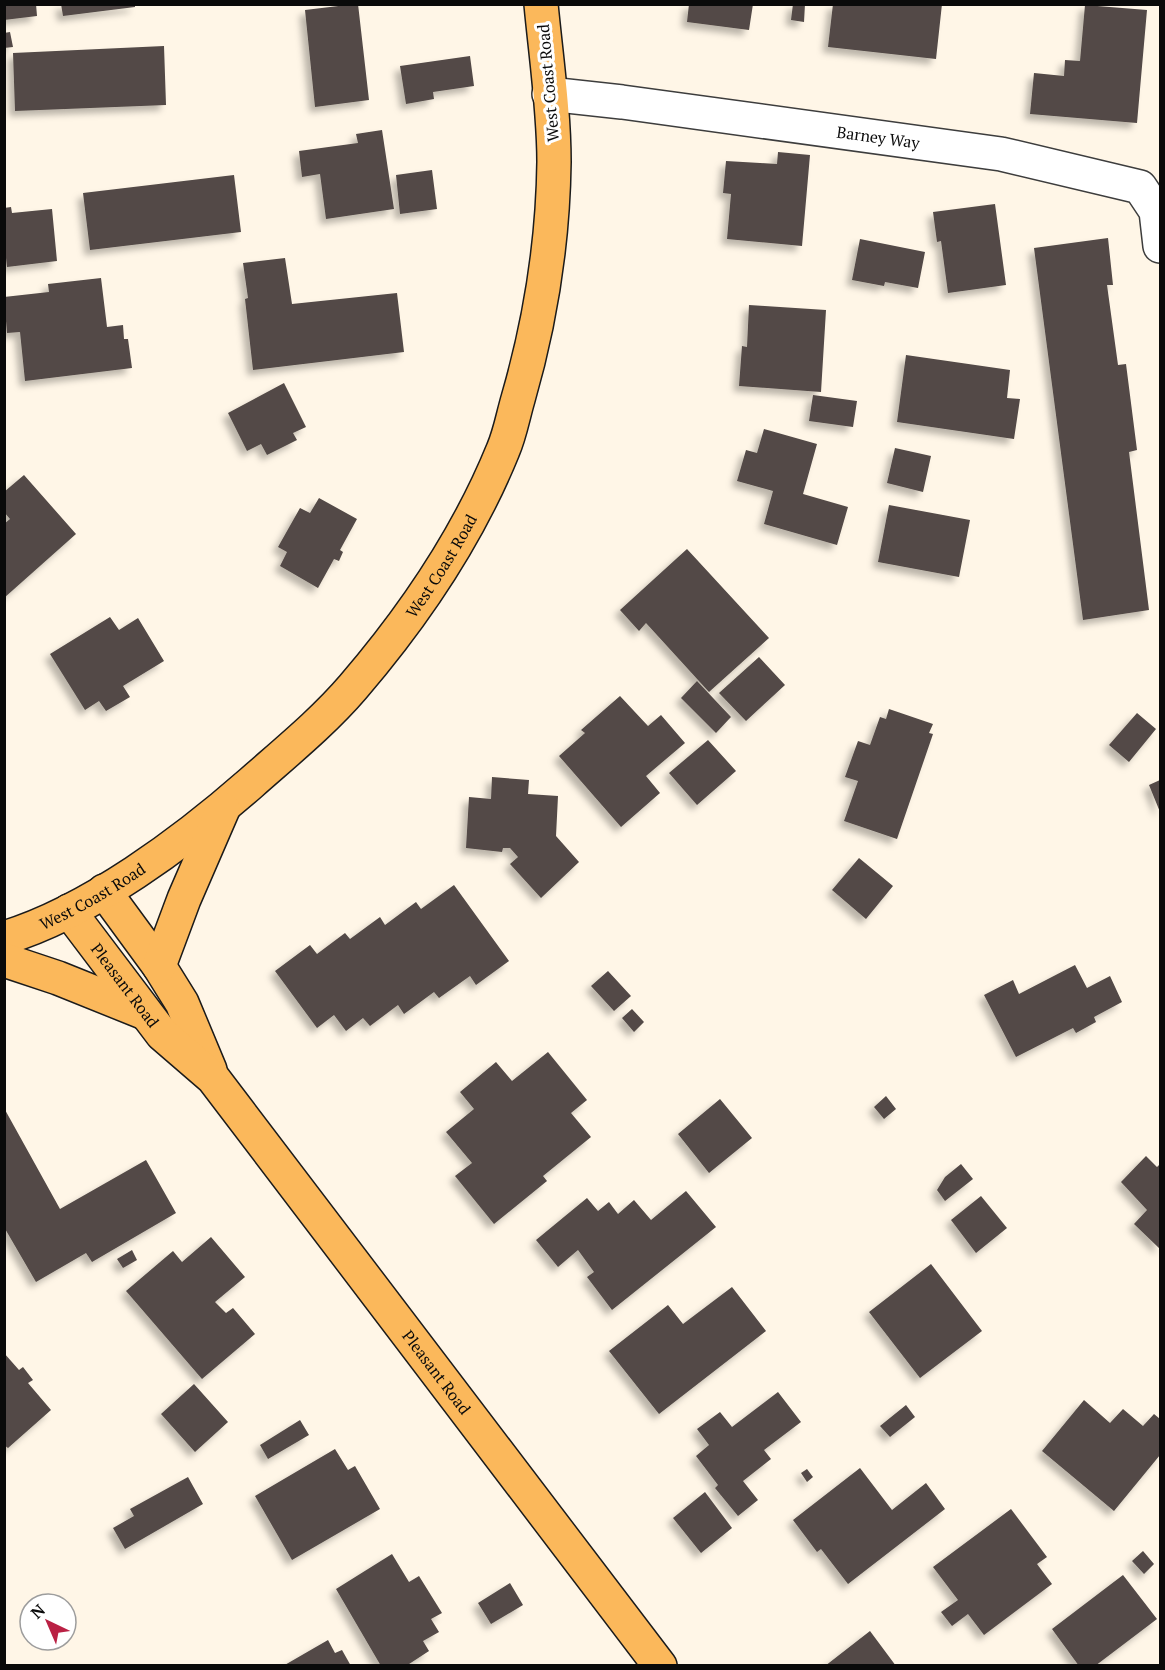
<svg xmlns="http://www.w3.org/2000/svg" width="1165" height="1670" font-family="'PT Serif',serif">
<defs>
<filter id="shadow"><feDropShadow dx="-5.5" dy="5.5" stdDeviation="3" flood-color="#0004"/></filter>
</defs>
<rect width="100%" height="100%" fill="#fff6e7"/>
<path fill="#524946" filter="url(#shadow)" d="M 4,4 L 36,4 L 37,16 L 4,20 Z
M 61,4 L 135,4 L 135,7 L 63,16 Z
M 355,4 L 358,4 L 369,100 L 315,107 L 305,10 Z
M 689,4 L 753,4 L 749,30 L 687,22 Z
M 793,4 L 805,4 L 804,22 L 791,20 Z
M 833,4 L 942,4 L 936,59 L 828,47 Z
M 1085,5 L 1147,10 L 1137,123 L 1030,114 L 1034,73 L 1064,76 L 1065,60 L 1080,61 Z
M 10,32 L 13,47 L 4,48 L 4,33 Z
M 164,46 L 166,105 L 15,111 L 13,53 Z
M 470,56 L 474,86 L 433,92 L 434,99 L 406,104 L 400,66 Z
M 382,130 L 394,209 L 326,219 L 320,174 L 302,177 L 299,151 L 358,143 L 356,134 Z
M 778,152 L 810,155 L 802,246 L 727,239 L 731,194 L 723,193 L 726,161 L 777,164 Z
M 432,170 L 437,209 L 400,214 L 396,175 Z
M 234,175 L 241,232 L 90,250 L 83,193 Z
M 995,204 L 1006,285 L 948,293 L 941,241 L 937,242 L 933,212 Z
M 11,207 L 12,213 L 52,209 L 57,261 L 7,267 L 6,258 L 4,258 L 4,208 Z
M 1108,238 L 1113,285 L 1107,285 L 1118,365 L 1126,364 L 1137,450 L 1129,452 L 1149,610 L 1083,620 L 1034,248 Z
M 860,239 L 925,252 L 918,288 L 885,282 L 884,286 L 852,280 Z
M 285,258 L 292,304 L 397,293 L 404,352 L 253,370 L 245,299 L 248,298 L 243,263 Z
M 101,278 L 107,327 L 123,325 L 124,339 L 128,339 L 132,368 L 25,381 L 20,332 L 7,333 L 4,297 L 49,292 L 48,284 Z
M 749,305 L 826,310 L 821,392 L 739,386 L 742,346 L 747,347 Z
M 906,355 L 1010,370 L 1007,398 L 1020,399 L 1014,439 L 897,422 Z
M 284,383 L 306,427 L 293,433 L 297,440 L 267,455 L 261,444 L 247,451 L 228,413 Z
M 813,395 L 857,401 L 853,427 L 809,421 Z
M 764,429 L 817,444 L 803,494 L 848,507 L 837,545 L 764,524 L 773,491 L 737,481 L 746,450 L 757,453 Z
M 895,448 L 931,456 L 923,492 L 887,483 Z
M 24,475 L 76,534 L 4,598 L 4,524 L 10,519 L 4,512 L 4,492 Z
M 319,498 L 357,519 L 340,550 L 343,552 L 339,561 L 334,559 L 318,588 L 280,566 L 287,552 L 278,547 L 300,508 L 310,513 Z
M 889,505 L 970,520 L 959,577 L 878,562 Z
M 687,549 L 769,638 L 709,692 L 646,623 L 639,631 L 620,610 Z
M 110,617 L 119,630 L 138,618 L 164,661 L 123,686 L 130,697 L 106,711 L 99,701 L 85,710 L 50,654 Z
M 759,657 L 785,685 L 746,721 L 719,693 Z
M 697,681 L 731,717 L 716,733 L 681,698 Z
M 620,696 L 648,726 L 661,715 L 685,743 L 646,776 L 660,793 L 621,827 L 559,756 L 585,733 L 581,730 Z
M 889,709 L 933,724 L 929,733 L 933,734 L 897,839 L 844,821 L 858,781 L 845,777 L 858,741 L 870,745 L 880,717 L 886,719 Z
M 1137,713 L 1156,729 L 1129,762 L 1109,745 Z
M 708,740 L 736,771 L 697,805 L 669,773 Z
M 492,777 L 529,780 L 528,794 L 558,796 L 556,836 L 579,862 L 541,898 L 510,864 L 518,857 L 510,848 L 503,848 L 502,852 L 466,848 L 469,797 L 491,799 Z
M 1160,780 L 1160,812 L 1149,785 Z
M 859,858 L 893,886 L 866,919 L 832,890 Z
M 454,885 L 509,961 L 476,985 L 470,976 L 439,998 L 434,992 L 404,1014 L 398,1005 L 370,1026 L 363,1018 L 346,1031 L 334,1015 L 317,1028 L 275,971 L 310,945 L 317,954 L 345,933 L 350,939 L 380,917 L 385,925 L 416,902 L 421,909 Z
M 1075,965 L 1087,988 L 1110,976 L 1122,1002 L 1094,1017 L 1096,1022 L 1076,1033 L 1073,1028 L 1016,1057 L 984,995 L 1013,980 L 1019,994 Z
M 608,971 L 631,996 L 614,1011 L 591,986 Z
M 632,1009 L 644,1022 L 634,1032 L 622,1018 Z
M 548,1052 L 587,1100 L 571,1113 L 591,1137 L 543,1176 L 547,1181 L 494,1224 L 455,1176 L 472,1163 L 446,1132 L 474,1109 L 460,1092 L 496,1062 L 512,1081 Z
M 886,1096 L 896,1109 L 884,1119 L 874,1107 Z
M 720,1099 L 752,1138 L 709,1173 L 678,1134 Z
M 4,1108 L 60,1209 L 146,1160 L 176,1213 L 92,1262 L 86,1253 L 36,1282 L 4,1227 Z
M 1146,1156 L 1157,1167 L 1160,1164 L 1160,1249 L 1134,1224 L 1147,1210 L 1121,1182 Z
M 961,1164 L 973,1179 L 945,1201 L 937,1190 L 945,1177 Z
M 686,1191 L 716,1227 L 612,1310 L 587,1277 L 594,1272 L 578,1250 L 558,1267 L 536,1240 L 587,1198 L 598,1211 L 609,1202 L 618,1214 L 634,1200 L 651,1220 Z
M 981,1196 L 1007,1228 L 976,1253 L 951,1220 Z
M 211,1237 L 245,1277 L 215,1302 L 226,1313 L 233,1308 L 255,1334 L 202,1379 L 126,1291 L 173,1251 L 182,1262 Z
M 132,1250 L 137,1260 L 123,1268 L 117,1259 Z
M 931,1264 L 982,1331 L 920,1378 L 869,1312 Z
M 732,1287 L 766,1331 L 659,1414 L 609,1351 L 668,1305 L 683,1324 Z
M 4,1353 L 19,1370 L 23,1367 L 33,1380 L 28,1383 L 51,1410 L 8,1448 L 4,1445 Z
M 194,1384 L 228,1422 L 195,1452 L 161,1414 Z
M 778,1392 L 801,1422 L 764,1450 L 771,1459 L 743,1481 L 758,1500 L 738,1516 L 715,1488 L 718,1485 L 696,1456 L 709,1445 L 697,1429 L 720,1412 L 732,1427 Z
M 1084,1400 L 1110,1423 L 1123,1409 L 1143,1426 L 1154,1414 L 1160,1419 L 1160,1455 L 1114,1511 L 1042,1451 Z
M 906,1405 L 915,1417 L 890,1437 L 880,1426 Z
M 300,1420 L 309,1435 L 268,1459 L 260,1445 Z
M 335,1449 L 348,1470 L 355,1466 L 380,1509 L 292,1560 L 255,1496 Z
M 860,1468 L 892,1510 L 926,1483 L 945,1509 L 848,1584 L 821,1549 L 817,1552 L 793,1520 Z
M 807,1469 L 813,1477 L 807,1482 L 801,1473 Z
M 188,1477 L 203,1504 L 125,1549 L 113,1528 L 134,1516 L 130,1509 Z
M 705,1492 L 732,1528 L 701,1553 L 673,1518 Z
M 1011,1509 L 1047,1557 L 1037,1564 L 1052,1584 L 984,1635 L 968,1614 L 952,1626 L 941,1612 L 958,1600 L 933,1567 Z
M 1143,1551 L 1154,1564 L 1144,1574 L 1132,1561 Z
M 392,1554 L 409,1582 L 419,1576 L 442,1613 L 431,1619 L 439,1632 L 423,1641 L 429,1651 L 406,1666 L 381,1666 L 336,1589 Z
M 1123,1575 L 1157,1619 L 1095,1666 L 1079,1666 L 1052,1629 Z
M 510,1583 L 523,1605 L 491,1624 L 478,1603 Z
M 870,1631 L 896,1666 L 825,1666 Z
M 328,1640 L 335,1653 L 342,1650 L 351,1666 L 283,1666 Z"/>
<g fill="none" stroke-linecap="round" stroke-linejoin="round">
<defs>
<g id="minor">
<path id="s1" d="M 549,94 L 622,102 L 1001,154 L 1140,187 L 1156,211 L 1160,246"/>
</g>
<g id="major">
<path d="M 104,891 L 159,966 L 182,1003 L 210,1070"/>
<path id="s2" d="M 69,911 L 162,1034 L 213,1078 L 660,1666"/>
<path id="s3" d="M 4,938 C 90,912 185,841 251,783 C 286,752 323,722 353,687 C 414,616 468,536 503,450 C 510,434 513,416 518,399 C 540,323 553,242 554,162 C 554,110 546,57 541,4"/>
<path d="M 4,960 L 58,978 L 145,1013"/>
<path d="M 159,966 L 184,899 L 223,809"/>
</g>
</defs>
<use href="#minor" stroke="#3d3d3d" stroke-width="36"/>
<use href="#major" stroke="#1b1b1b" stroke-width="36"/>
<use href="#minor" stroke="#fff" stroke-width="33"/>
<use href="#major" stroke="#fbb85b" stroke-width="33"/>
</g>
<g text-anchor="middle" stroke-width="6" stroke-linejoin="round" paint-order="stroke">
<g font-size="16" fill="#0a0a0a" stroke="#fff">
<text transform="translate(548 83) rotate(-95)" y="6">West Coast Road</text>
<text dy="6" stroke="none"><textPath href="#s1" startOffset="332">Barney Way</textPath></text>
<text dy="6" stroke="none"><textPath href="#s3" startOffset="584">West Coast Road</textPath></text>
<text dy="6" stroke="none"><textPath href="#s3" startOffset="98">West Coast Road</textPath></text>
<text dy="6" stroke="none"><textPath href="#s2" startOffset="93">Pleasant Road</textPath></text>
<text dy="6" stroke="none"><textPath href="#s2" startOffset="591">Pleasant Road</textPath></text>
</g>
</g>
<rect width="1165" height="1670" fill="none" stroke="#0a0a0a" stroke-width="12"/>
<g transform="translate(48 1622) rotate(316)"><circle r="28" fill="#ffffff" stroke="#9d9d9d" stroke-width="1.5"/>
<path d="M0-4.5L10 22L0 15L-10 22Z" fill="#ba2144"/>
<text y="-9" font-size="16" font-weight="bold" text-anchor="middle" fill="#0a0a0a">N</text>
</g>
</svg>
